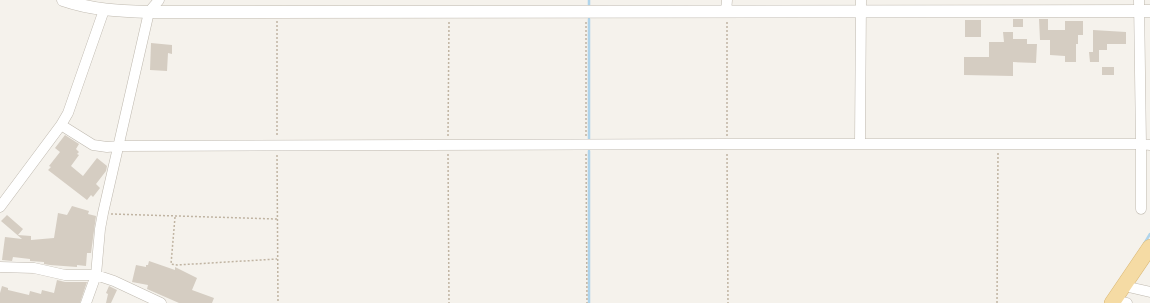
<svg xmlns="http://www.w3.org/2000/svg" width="1150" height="303" font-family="Inter,sans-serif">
<rect width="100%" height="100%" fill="#f5f2ec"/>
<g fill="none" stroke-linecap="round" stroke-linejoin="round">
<path stroke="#afd4eb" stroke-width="2.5" d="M 589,0 L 589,5
M 589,19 L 589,139
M 589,151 L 589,303
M 1144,244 L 1150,234"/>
</g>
<path fill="#d5cdc2" d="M 1013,19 L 1023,19 L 1023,27 L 1013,27 Z
M 1039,19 L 1048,19 L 1048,30 L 1065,30 L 1065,21 L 1083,21 L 1083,35 L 1078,35 L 1078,44 L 1076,44 L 1076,62 L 1065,62 L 1065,56 L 1050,55 L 1050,40 L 1040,40 Z
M 965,20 L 981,20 L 981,37 L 965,37 Z
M 1093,30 L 1126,32 L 1126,44 L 1107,44 L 1107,50 L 1099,50 L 1099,62 L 1090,62 L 1089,52 L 1093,52 Z
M 1003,32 L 1013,32 L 1013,39 L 1027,39 L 1027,44 L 1037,44 L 1036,63 L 1013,62 L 1013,76 L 964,75 L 964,57 L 989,57 L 989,42 L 1004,42 Z
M 151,43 L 172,45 L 172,54 L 168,53 L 167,71 L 150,70 Z
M 1102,67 L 1114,67 L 1114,75 L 1102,75 Z
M 65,135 L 79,144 L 76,149 L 79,152 L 77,154 L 79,155 L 71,166 L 83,176 L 97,158 L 107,166 L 106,171 L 96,184 L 100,188 L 93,197 L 91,195 L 87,200 L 48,170 L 51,167 L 49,166 L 60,152 L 55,148 Z
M 72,206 L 89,211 L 88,214 L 96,216 L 91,253 L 87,253 L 86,266 L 77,265 L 77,267 L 50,265 L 44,264 L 44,262 L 30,261 L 30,259 L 13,257 L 12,261 L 2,260 L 5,237 L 22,239 L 1,221 L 7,215 L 23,229 L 18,235 L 31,236 L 31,240 L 54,238 L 58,213 L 67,215 Z
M 149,261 L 175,270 L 175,267 L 197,278 L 192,290 L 214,298 L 212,303 L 179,303 L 147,289 L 148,285 L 132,282 L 136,265 L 146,267 L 146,265 L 148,265 Z
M 57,280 L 65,282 L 87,282 L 80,303 L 0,303 L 0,293 L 2,286 L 8,288 L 8,290 L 29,295 L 30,291 L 41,294 L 42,290 L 54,293 Z
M 109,286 L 117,290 L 111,303 L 106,303 L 108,294 L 106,293 Z"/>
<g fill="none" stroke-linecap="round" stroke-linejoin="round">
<defs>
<path id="minor" d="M 1139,0 L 1141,144 L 1150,145
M 726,12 L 727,0
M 61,125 L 93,145 L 107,147 L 119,146 L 727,144 L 1141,144 L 1141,209
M 860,144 L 861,0
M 0,207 L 61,125 L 68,113 L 104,10
M 0,267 L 34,268 L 65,275 L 96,275 L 114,281 L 161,303
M 1124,286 L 1150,292
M 1115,300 L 1127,303
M 86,303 L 96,275 L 100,229 L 103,213 L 149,12 L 159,0"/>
<path id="tertiary" d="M 63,0 C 92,10 119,11 149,12 L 1150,11"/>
<path id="primary" d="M 1112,303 L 1150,247"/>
</defs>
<use href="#minor" stroke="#bfb9af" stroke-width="11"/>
<use href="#tertiary" stroke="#bfb9af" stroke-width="13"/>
<use href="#primary" stroke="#dab875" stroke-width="16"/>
<path stroke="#c0b4a2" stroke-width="1.5" stroke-dasharray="2 2" stroke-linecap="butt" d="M 277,21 L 277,137
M 586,22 L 586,136
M 727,22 L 727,136
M 448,136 L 449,22
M 448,154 L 449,303
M 586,154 L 587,303
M 727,154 L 728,303
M 277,155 L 278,303
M 111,214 L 277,219
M 175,217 L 171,264 L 177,265 L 277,259
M 997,303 L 998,153"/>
<use href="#minor" stroke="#fff" stroke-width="10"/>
<use href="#tertiary" stroke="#fff" stroke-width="12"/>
<use href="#primary" stroke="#f5dba4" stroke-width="15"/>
</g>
</svg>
